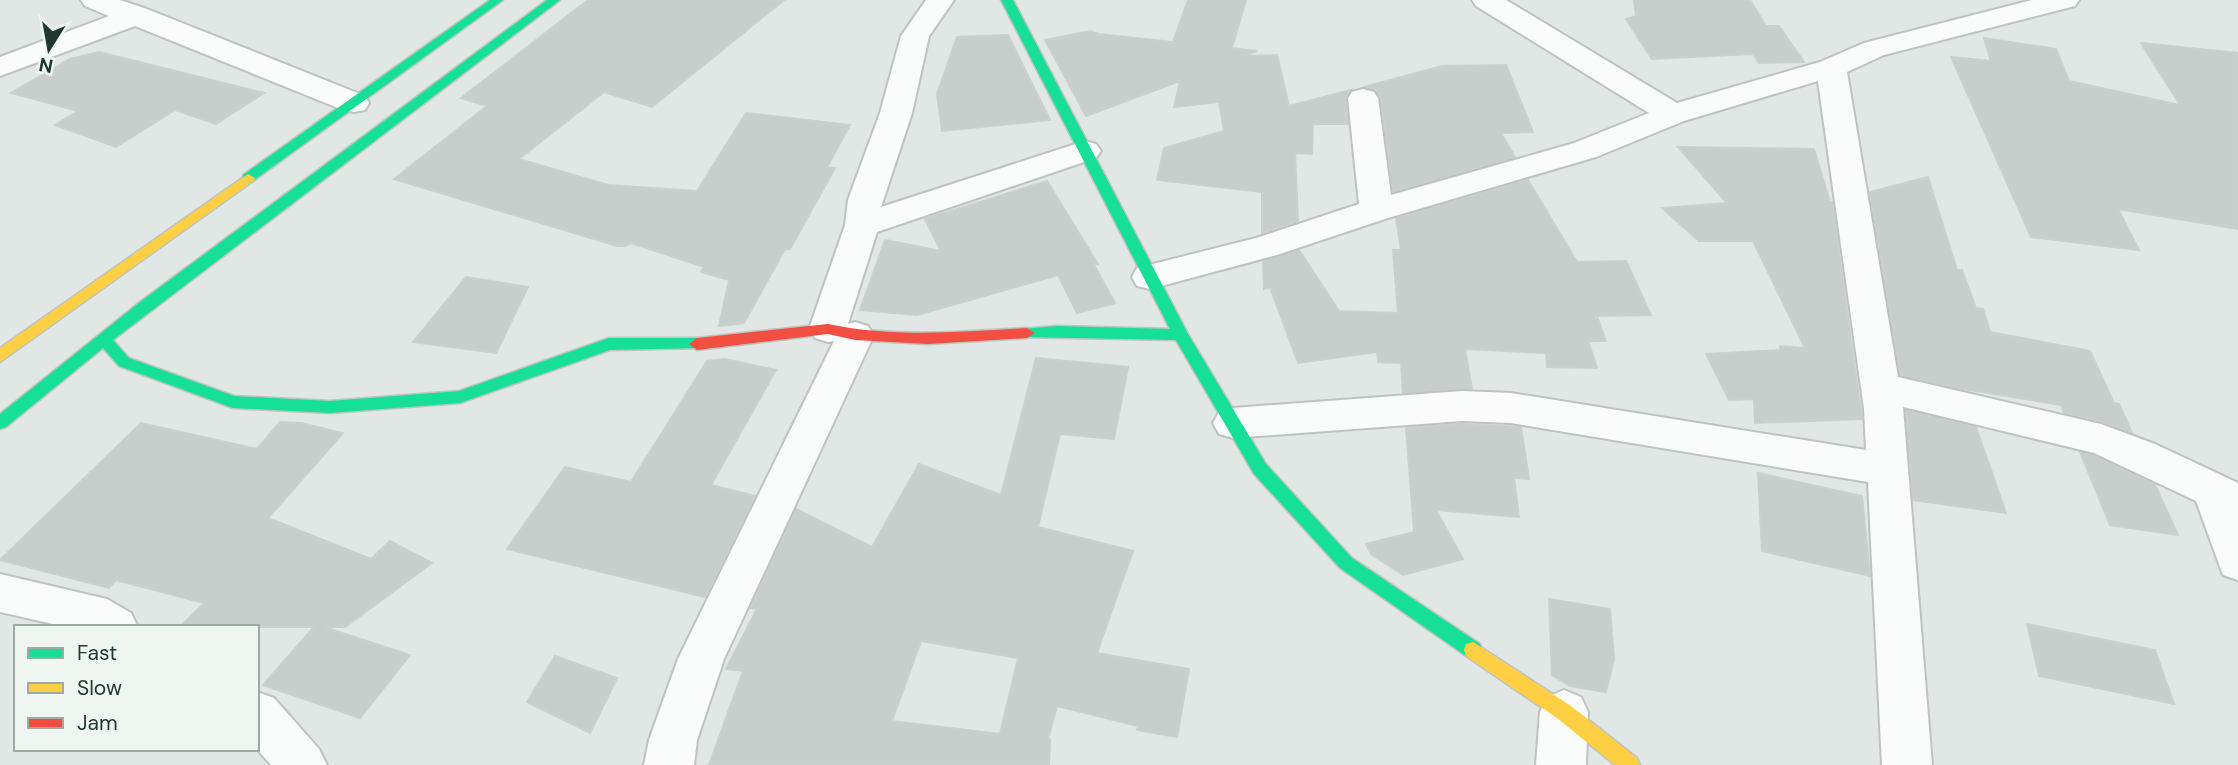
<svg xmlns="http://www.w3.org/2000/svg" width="2238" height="765" font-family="'DM Sans',sans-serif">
<rect width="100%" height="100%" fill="#e1e7e4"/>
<path fill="#c8cecb" stroke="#cad0cd" stroke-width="2" fill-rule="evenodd" d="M 588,0 L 784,0 L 652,107 L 604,92 L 519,159 L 608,185 L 697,191 L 746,113 L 850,125 L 827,167 L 835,168 L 790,249 L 785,249 L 744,323 L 719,326 L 729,280 L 701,272 L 704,267 L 631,243 L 625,246 L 617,246 L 394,179 L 487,106 L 461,98 Z
M 1188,0 L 1246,0 L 1232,48 L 1257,51 L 1243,56 L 1277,55 L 1289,106 L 1351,90 L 1345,98 L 1348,124 L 1313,124 L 1312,154 L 1295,153 L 1298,221 L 1262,233 L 1262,192 L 1157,180 L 1164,148 L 1224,131 L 1219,102 L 1174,107 L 1180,81 L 1086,116 L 1045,40 L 1090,31 L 1099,34 L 1173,42 Z
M 1634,0 L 1750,0 L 1766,26 L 1779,26 L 1804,62 L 1759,63 L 1753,54 L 1652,59 L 1626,19 L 1636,16 Z
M 1008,35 L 1050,120 L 942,131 L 937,94 L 957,37 Z
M 1984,38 L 2056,49 L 2069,81 L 2180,105 L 2141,43 L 2238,53 L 2238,229 L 2118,209 L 2139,250 L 2031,237 L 1951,57 L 1991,61 Z
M 99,52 L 264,93 L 216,124 L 175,110 L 116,147 L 55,125 L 78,111 L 11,93 L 70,59 Z
M 1506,65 L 1533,132 L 1501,133 L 1515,157 L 1393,192 L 1381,98 L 1375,89 L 1364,87 L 1442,66 Z
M 1678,147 L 1814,149 L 1830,202 L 1832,202 L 1862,419 L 1755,423 L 1754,399 L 1729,400 L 1706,354 L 1781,350 L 1780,346 L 1805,348 L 1753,241 L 1699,241 L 1662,208 L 1727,203 Z
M 1928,177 L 1957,270 L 1962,270 L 1976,308 L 1983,309 L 1990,332 L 2090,351 L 2114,403 L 2119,404 L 2132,433 L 2102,421 L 2064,413 L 2061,405 L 1963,389 L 1900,375 L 1870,192 Z
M 1528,180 L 1577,262 L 1626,261 L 1651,315 L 1597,316 L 1606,341 L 1588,341 L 1597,368 L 1547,367 L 1546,353 L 1465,349 L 1472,389 L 1403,393 L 1401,363 L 1378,362 L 1377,352 L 1298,363 L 1270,287 L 1264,289 L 1263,261 L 1299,250 L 1339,311 L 1398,313 L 1393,250 L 1401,250 L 1396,218 Z
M 1047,181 L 1098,264 L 1094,265 L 1115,303 L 1077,313 L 1058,275 L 917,315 L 860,310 L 885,240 L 941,251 L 925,219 Z
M 466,277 L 528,287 L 496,353 L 413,342 Z
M 1036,358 L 1128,367 L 1114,439 L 1060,434 L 1038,527 L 1133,551 L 1097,653 L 1189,669 L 1177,737 L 1137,730 L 1138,726 L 1057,706 L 1048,739 L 1050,739 L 1049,765 L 709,765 L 743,671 L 726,669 L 757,609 L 751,608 L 796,509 L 872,547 L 919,464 L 1001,495 ZM 921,641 L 1018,658 L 1000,734 L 892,721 Z
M 725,359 L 776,370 L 711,485 L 755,496 L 705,597 L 507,549 L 565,467 L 631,482 L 707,361 Z
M 1906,410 L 1976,427 L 2006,513 L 1913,500 Z
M 280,422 L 301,423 L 343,433 L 268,518 L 371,559 L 390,541 L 432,563 L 345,627 L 324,627 L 410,655 L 360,718 L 263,685 L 314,627 L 180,627 L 204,603 L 116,580 L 109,588 L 0,560 L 141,423 L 257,449 Z
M 1462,424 L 1521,427 L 1529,479 L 1514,478 L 1519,517 L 1436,510 L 1463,559 L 1403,575 L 1371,554 L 1366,544 L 1414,532 L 1406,428 Z
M 2080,452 L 2093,455 L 2155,485 L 2178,535 L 2110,525 Z
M 1758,473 L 1862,496 L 1870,576 L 1762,551 Z
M 1549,599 L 1610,609 L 1614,659 L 1606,692 L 1570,686 L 1552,675 Z
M 2027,624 L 2155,650 L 2174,704 L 2039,676 Z
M 555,656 L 617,678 L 590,733 L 527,702 Z"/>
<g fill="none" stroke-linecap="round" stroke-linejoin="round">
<defs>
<path id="street" d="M 81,0 L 120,0 L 147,9 L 365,96 L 369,103 L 365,110 L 354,112 L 343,110 L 135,26 L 0,76 L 0,57 L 109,16 L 85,6 Z
M 926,0 L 954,0 L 929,36 L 912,113 L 881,207 L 1085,141 L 1096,144 L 1101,151 L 1096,158 L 877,232 L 848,324 L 855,322 L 868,326 L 874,335 L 724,659 L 697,740 L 694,765 L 644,765 L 649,740 L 678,659 L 834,341 L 828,342 L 815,338 L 809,329 L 845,225 L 848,200 L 880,113 L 901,36 Z
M 1472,0 L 1506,0 L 1677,103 L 1820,62 L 1864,43 L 2032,0 L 2079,0 L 2075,6 L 1884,55 L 1847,72 L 1898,377 L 2101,424 L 2155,444 L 2238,483 L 2238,580 L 2223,575 L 2196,501 L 2094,453 L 1903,407 L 1932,765 L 1882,765 L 1868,482 L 1511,423 L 1462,421 L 1233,438 L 1219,434 L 1213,423 L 1219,412 L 1233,408 L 1462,391 L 1511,393 L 1866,450 L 1864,409 L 1818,81 L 1684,121 L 1596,157 L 1388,218 L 1277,255 L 1150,289 L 1137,286 L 1132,277 L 1137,268 L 1256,238 L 1359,204 L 1348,98 L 1352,92 L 1363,89 L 1374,92 L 1378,98 L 1391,195 L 1574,143 L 1649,113 L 1476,6 Z
M 0,574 L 107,599 L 131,613 L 138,627 L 66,627 L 0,612 Z
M 1564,690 L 1581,697 L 1588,712 L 1586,765 L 1536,765 L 1540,712 L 1547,697 Z
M 257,692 L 274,698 L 319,749 L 327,765 L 271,765 L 257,749 Z"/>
<path id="fast" d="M 490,0 L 503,0 L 253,181 L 243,181 L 243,175 Z
M 547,0 L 560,0 L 113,340 L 129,358 L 234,396 L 330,401 L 459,391 L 609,338 L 697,338 L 702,340 L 705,344 L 702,348 L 610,350 L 460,403 L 330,413 L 233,408 L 119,366 L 103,348 L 6,427 L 0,429 L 0,414 L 140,302 Z
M 1001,0 L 1013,0 L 1188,334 L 1266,464 L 1352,558 L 1480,644 L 1482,650 L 1480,656 L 1473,658 L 1466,656 L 1340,568 L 1254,474 L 1176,340 L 1022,337 L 1019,333 L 1022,329 L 1057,326 L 1170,329 Z"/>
<path id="slow" d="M 248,174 L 255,178 L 253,181 L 0,362 L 0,348 Z
M 1473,642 L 1571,706 L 1637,758 L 1640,765 L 1615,765 L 1557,718 L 1466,656 L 1464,650 L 1466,644 Z"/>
<path id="jam" d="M 828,324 C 894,338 961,332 1027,328 L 1035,333 L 1027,338 L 928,344 L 855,340 L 828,334 L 697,350 L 689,344 L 697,338 Z"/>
</defs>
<use href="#street" stroke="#bec3c1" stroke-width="4"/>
<use href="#fast" stroke="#bec4c1" stroke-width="3"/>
<use href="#slow" stroke="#bec4c1" stroke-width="3"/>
<use href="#jam" stroke="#bec4c1" stroke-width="3"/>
<use href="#street" fill="#fafbfb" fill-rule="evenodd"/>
<use href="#fast" fill="#16e098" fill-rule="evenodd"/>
<use href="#slow" fill="#ffcf43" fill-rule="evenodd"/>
<use href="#jam" fill="#f24e42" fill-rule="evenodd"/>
</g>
<rect x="14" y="625" width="245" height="126" fill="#eff6f2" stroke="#9daaa5" stroke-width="2"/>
<rect x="28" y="648" width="35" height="10" fill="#16e098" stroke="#9daaa5" stroke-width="2"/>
<text x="77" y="660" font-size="21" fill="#213831">Fast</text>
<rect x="28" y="683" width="35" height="10" fill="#ffcf43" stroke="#9daaa5" stroke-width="2"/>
<text x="77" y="695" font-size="21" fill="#213831">Slow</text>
<rect x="28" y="718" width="35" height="10" fill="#f24e42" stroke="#9daaa5" stroke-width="2"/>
<text x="77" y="730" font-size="21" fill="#213831">Jam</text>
<g transform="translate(49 49) rotate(191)" stroke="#eff6f2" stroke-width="5" paint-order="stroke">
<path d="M0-5L12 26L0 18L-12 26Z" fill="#213831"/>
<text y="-10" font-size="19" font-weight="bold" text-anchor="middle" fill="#213831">N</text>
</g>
</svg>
